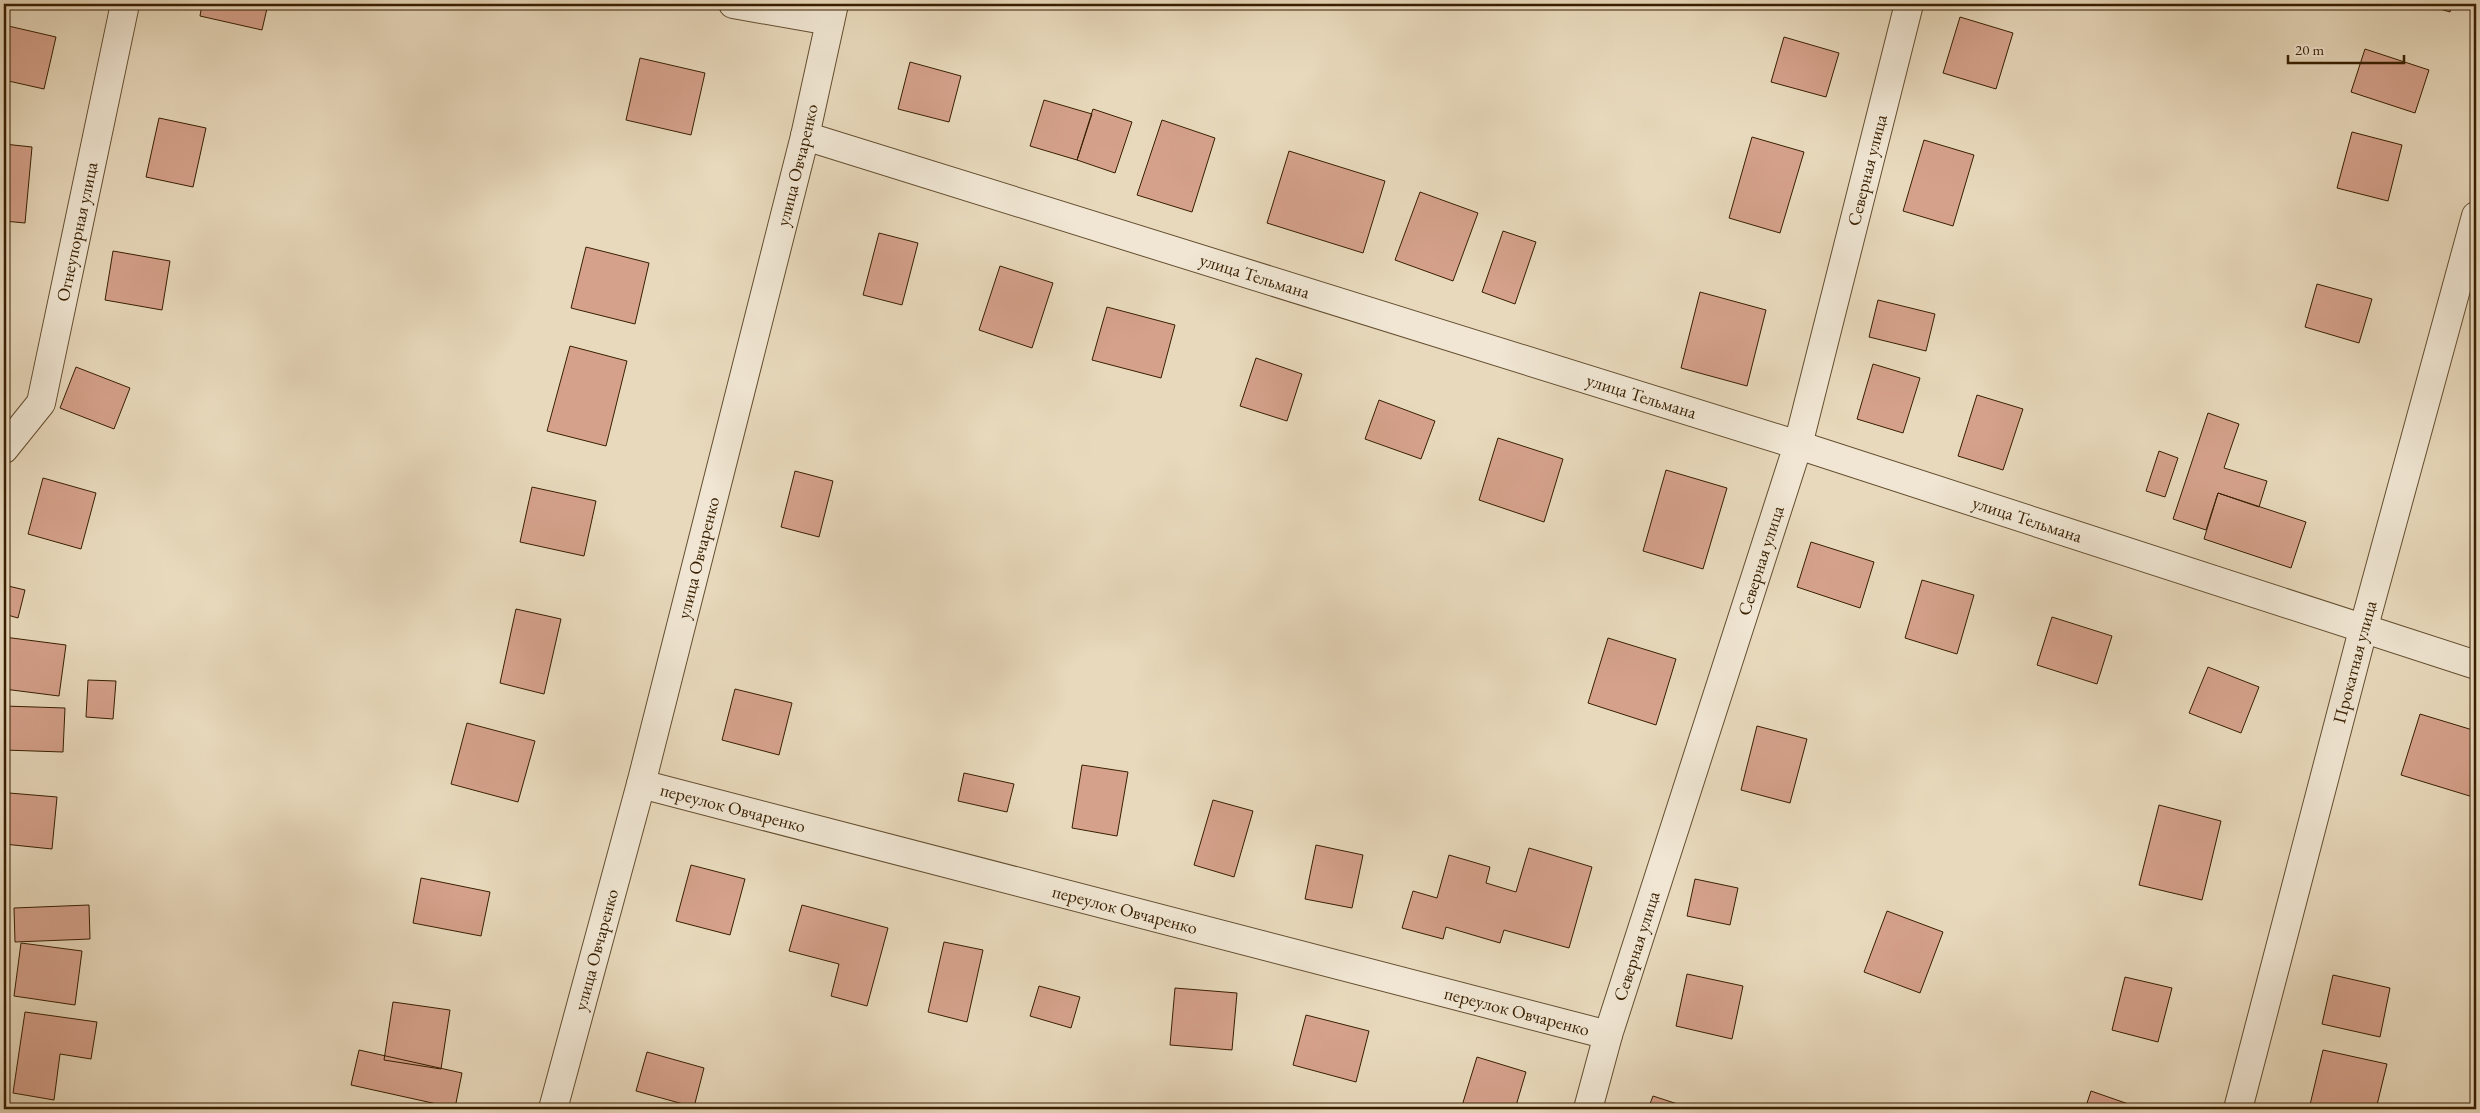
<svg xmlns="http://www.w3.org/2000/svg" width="2480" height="1113" font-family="'EB Garamond',serif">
<rect width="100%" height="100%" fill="#e8d9bc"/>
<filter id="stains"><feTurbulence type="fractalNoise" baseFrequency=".004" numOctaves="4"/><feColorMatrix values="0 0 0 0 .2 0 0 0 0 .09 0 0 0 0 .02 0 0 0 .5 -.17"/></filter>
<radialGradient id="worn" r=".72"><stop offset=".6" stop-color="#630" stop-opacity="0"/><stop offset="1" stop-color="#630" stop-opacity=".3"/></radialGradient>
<path fill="#d5a18b" stroke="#381f00" d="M 202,4 L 268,4 L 262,30 L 200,16 Z
M 2424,4 L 2452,4 L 2450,12 Z
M 1960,17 L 2013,33 L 1996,89 L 1943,73 Z
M 4,25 L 56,37 L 44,89 L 4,80 Z
M 1784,37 L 1839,53 L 1826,97 L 1771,82 Z
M 2365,49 L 2429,70 L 2415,113 L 2351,92 Z
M 640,58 L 705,73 L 691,135 L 626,120 Z
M 910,62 L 961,76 L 949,122 L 898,109 Z
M 1044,100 L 1092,114 L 1077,160 L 1030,146 Z
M 1093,109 L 1132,122 L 1115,173 L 1077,160 Z
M 159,118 L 206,128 L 193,187 L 146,177 Z
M 1162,120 L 1215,138 L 1192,212 L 1137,195 Z
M 2352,132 L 2402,145 L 2388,201 L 2337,188 Z
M 1752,137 L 1804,152 L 1780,233 L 1729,218 Z
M 1924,140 L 1974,155 L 1953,226 L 1903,211 Z
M 4,144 L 32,147 L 25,223 L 4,221 Z
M 1289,151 L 1385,181 L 1363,253 L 1267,223 Z
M 1420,192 L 1478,213 L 1453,281 L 1395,260 Z
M 1503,231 L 1536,242 L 1515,304 L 1482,292 Z
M 879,233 L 918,243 L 902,305 L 863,295 Z
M 586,247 L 649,263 L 635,324 L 571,308 Z
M 113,251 L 170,261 L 162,310 L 105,300 Z
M 1000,266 L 1053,283 L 1032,348 L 979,330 Z
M 2317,284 L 2372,299 L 2359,343 L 2305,327 Z
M 1700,292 L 1766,310 L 1747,386 L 1681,368 Z
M 1878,300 L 1935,314 L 1926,351 L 1869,337 Z
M 1107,307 L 1175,325 L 1161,378 L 1092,360 Z
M 570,346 L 627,361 L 606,446 L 547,431 Z
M 1256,358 L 1302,374 L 1287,421 L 1240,406 Z
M 1873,364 L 1920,378 L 1903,433 L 1857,419 Z
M 76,367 L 130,388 L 114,429 L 60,408 Z
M 1977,395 L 2023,409 L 2003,470 L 1958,456 Z
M 1379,400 L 1435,421 L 1421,459 L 1365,439 Z
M 2208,413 L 2239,424 L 2224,468 L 2267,481 L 2259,507 L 2218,493 L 2206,530 L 2173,519 Z
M 1498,438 L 1563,459 L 1544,522 L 1479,500 Z
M 2159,451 L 2178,458 L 2165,497 L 2146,491 Z
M 1666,470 L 1727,488 L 1703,569 L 1643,551 Z
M 795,471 L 833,481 L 819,537 L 781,527 Z
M 43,478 L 96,493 L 81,549 L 28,534 Z
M 532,487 L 596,501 L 584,556 L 520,542 Z
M 2218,493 L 2306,522 L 2291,568 L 2204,539 Z
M 1811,542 L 1874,562 L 1860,608 L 1797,587 Z
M 1922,580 L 1974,595 L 1957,654 L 1905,638 Z
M 4,585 L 25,590 L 18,618 L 4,614 Z
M 516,609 L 561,619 L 544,694 L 500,683 Z
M 2052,617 L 2112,636 L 2097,684 L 2037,665 Z
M 4,637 L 66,645 L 59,696 L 4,689 Z
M 1608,638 L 1676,659 L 1656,725 L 1588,703 Z
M 2208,667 L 2259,687 L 2241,733 L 2189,713 Z
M 88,680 L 116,681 L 113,719 L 86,717 Z
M 735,689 L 792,703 L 779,755 L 722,740 Z
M 4,706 L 65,708 L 63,752 L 4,750 Z
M 2420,714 L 2476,731 L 2476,787 L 2473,797 L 2401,775 Z
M 467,723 L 535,741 L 518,802 L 451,784 Z
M 1757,726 L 1807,739 L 1790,803 L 1741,790 Z
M 1082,765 L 1128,772 L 1117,836 L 1072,828 Z
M 964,773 L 1014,784 L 1007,812 L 958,801 Z
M 9,793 L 57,797 L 52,849 L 4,844 Z
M 1213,800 L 1253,811 L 1234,877 L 1194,865 Z
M 2159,805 L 2221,821 L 2202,900 L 2139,885 Z
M 1316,845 L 1363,855 L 1352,908 L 1305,899 Z
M 1529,848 L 1592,867 L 1569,948 L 1504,930 L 1500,943 L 1446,927 L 1443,939 L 1402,928 L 1413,891 L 1437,898 L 1449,855 L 1490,867 L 1486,883 L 1516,892 Z
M 691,865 L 745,879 L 730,935 L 676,921 Z
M 421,878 L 490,892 L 481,936 L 413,923 Z
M 1695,879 L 1738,888 L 1730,925 L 1687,916 Z
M 89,905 L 90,939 L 15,942 L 14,908 Z
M 802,905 L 888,928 L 867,1006 L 831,996 L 839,964 L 789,951 Z
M 1887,911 L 1943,932 L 1920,993 L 1864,972 Z
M 944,942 L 983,950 L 967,1022 L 928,1012 Z
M 21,943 L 82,951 L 75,1005 L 14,996 Z
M 1687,974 L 1743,986 L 1732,1039 L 1676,1026 Z
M 2333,975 L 2390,988 L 2380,1037 L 2322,1024 Z
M 2125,977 L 2172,988 L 2158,1042 L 2112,1030 Z
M 1039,986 L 1080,997 L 1071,1028 L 1030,1016 Z
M 1175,988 L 1237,993 L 1232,1050 L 1170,1045 Z
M 393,1002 L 450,1010 L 441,1069 L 384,1060 Z
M 25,1012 L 97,1022 L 91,1059 L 60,1054 L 54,1100 L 13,1093 Z
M 1306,1015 L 1369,1031 L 1356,1082 L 1293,1065 Z
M 359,1050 L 462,1073 L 455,1108 L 351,1085 Z
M 2323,1050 L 2387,1064 L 2376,1109 L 2309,1109 Z
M 647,1052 L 704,1068 L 694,1107 L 636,1091 Z
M 1477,1057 L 1526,1072 L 1515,1109 L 1461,1109 Z
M 2091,1091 L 2137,1107 L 2136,1109 L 2085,1109 Z
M 1653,1096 L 1693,1109 L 1648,1109 Z"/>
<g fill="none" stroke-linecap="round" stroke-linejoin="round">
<defs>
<g id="minor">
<path d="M 733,4 L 830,21"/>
<path id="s1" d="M 805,136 L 1798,445 L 2476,665"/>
<path id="s2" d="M 4,449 L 41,403 L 125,4"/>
<path id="s3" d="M 641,784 L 1608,1035"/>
<path id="s4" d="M 1588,1109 L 1608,1035 L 1798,445 L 1909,4"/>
<path id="s5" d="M 2238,1109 L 2363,630 L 2476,216"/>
</g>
<g id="tertiary">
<path id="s6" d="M 553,1109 L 641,784 L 805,136 L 834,4"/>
</g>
</defs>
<use href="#minor" stroke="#644e2f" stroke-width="30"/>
<use href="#tertiary" stroke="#644e2f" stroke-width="30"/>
<use href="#minor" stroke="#f0e6d3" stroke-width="28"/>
<use href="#tertiary" stroke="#f0e6d3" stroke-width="28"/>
</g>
<g text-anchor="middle" stroke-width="5" stroke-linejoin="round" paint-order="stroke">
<g font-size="18" fill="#381f00" stroke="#f0e6d3">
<text dy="6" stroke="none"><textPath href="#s6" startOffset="975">улица Овчаренко</textPath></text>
<text dy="6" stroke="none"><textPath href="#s4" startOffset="980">Северная улица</textPath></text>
<text dy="6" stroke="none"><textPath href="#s2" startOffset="234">Огнеупорная улица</textPath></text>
<text dy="6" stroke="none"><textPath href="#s1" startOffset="471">улица Тельмана</textPath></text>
<text dy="6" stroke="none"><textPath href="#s1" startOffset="876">улица Тельмана</textPath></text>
<text dy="6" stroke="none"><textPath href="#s1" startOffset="1281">улица Тельмана</textPath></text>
<text dy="6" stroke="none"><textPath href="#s6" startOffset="570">улица Овчаренко</textPath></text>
<text dy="6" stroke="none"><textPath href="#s4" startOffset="575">Северная улица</textPath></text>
<text dy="6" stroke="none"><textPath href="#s5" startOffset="462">Прокатная улица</textPath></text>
<text dy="6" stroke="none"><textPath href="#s3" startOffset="95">переулок Овчаренко</textPath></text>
<text dy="6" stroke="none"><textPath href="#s3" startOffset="500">переулок Овчаренко</textPath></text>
<text dy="6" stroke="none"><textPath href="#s4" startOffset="170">Северная улица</textPath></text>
<text dy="6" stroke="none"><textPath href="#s6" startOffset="165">улица Овчаренко</textPath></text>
<text dy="6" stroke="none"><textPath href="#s3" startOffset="905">переулок Овчаренко</textPath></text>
</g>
</g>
<rect width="2480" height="1113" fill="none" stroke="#e8d9bc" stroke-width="20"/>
<rect x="5" y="5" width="2470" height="1103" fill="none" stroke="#381f00" stroke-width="2.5"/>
<rect x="10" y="10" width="2460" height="1093" fill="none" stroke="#381f00"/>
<path d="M2288 55v8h116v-8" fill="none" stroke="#381f00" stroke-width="2.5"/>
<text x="2295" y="55" font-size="15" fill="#381f00" stroke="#f0e6d3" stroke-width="4" paint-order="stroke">20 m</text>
<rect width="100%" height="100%" filter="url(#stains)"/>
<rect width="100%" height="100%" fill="url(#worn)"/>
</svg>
